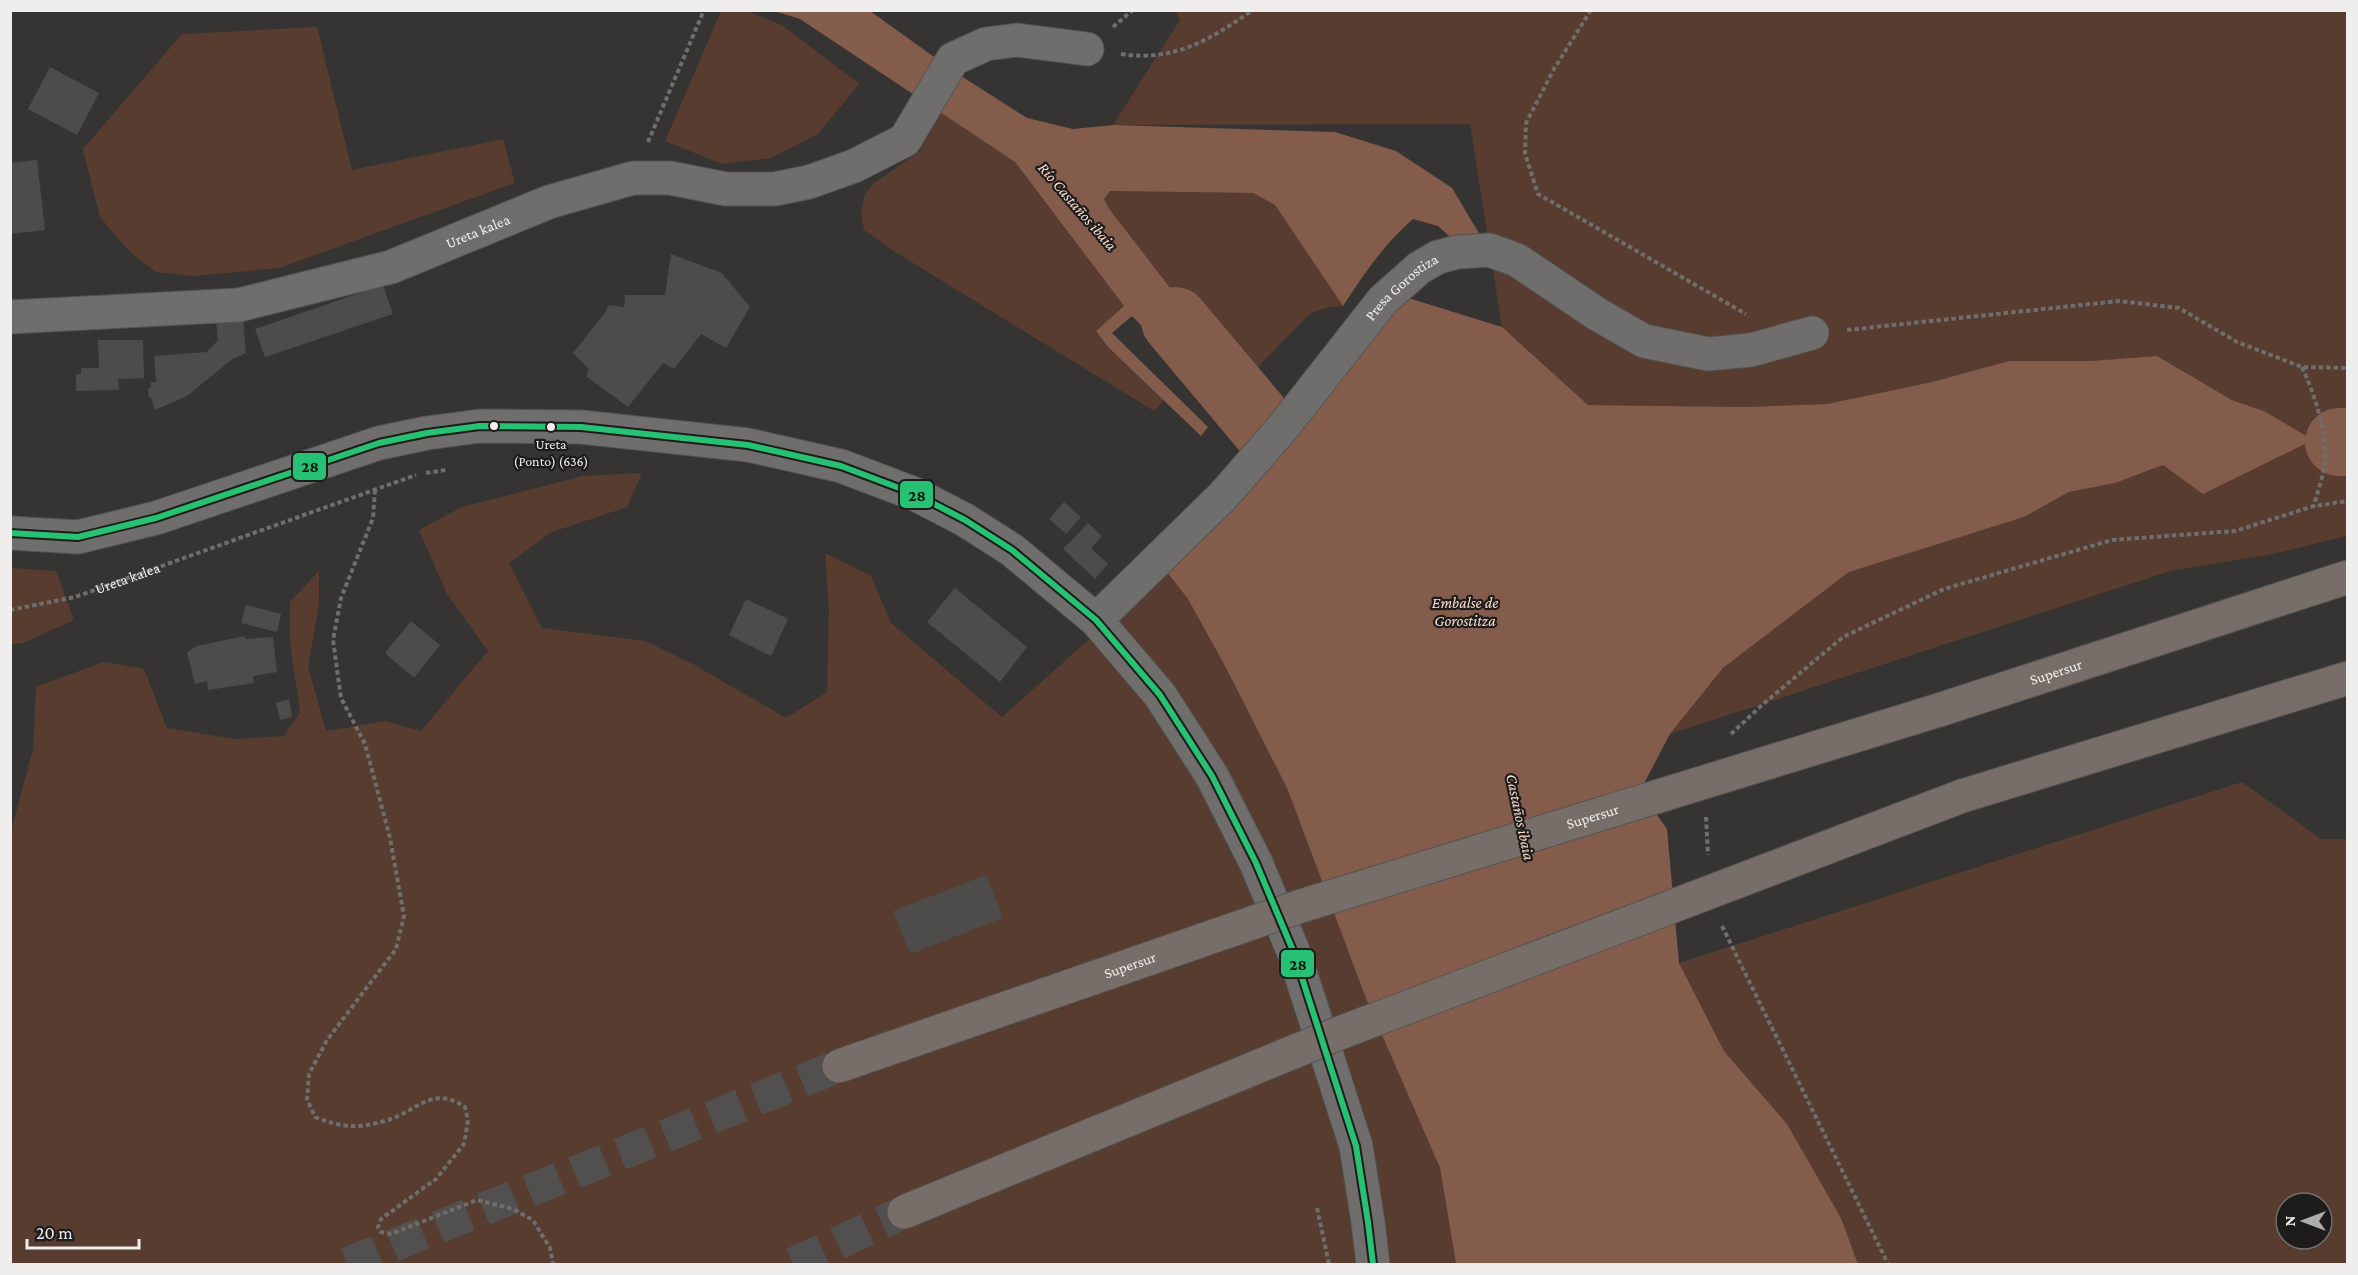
<svg xmlns="http://www.w3.org/2000/svg" width="2358" height="1275" font-family="'Crimson Pro',serif">
<rect width="100%" height="100%" fill="#363433"/>
<path fill="#583c30" fill-rule="evenodd" d="M 721,11 L 747,11 L 782,25 L 859,84 L 818,134 L 771,158 L 722,164 L 665,141 Z
M 1175,11 L 2347,11 L 2347,536 L 2268,555 L 2170,571 L 1670,734 L 1723,668 L 1849,572 L 2024,517 L 2069,492 L 2115,483 L 2163,465 L 2264,411 L 2232,400 L 2157,356 L 2090,361 L 2009,361 L 1932,382 L 1827,404 L 1745,407 L 1588,405 L 1502,327 L 1470,124 L 1113,125 L 1180,20 Z
M 317,27 L 352,170 L 503,139 L 515,183 L 279,268 L 193,276 L 156,272 L 129,251 L 100,217 L 83,149 L 182,34 Z
M 941,113 L 1015,162 L 1124,306 L 1097,332 L 1108,347 L 1164,400 L 1154,411 L 892,250 L 864,230 L 861,214 L 865,194 L 874,183 L 920,151 Z
M 1110,191 L 1253,193 L 1275,205 L 1343,306 L 1329,307 L 1311,313 L 1243,382 L 1110,210 L 1104,199 Z
M 642,473 L 627,507 L 552,532 L 509,563 L 542,628 L 645,641 L 693,664 L 786,718 L 827,692 L 829,607 L 825,553 L 871,576 L 891,623 L 1002,717 L 1166,571 L 1188,599 L 1226,668 L 1287,788 L 1365,996 L 1440,1168 L 1456,1264 L 11,1264 L 10,828 L 12,828 L 33,749 L 36,687 L 103,662 L 144,669 L 167,728 L 235,739 L 284,736 L 300,713 L 290,641 L 290,602 L 319,571 L 319,605 L 308,667 L 326,731 L 385,721 L 421,731 L 488,651 L 447,594 L 419,530 L 462,507 L 583,476 Z
M 11,568 L 56,571 L 74,620 L 23,643 L 11,644 Z
M 2242,782 L 2321,839 L 2347,839 L 2347,1264 L 1858,1264 L 1841,1218 L 1787,1125 L 1724,1051 L 1679,963 ZM 2286,1203 L 2322,1203 L 2322,1239 L 2286,1239 Z"/>
<path fill="#835c4b" d="M 774,11 L 870,11 L 958,74 L 1027,118 L 1073,129 L 1113,125 L 1335,132 L 1396,151 L 1452,188 L 1489,250 L 1457,243 L 1438,226 L 1413,219 C 1384,244 1364,274 1343,306 L 1275,205 L 1253,193 L 1110,191 L 1104,199 L 1110,210 L 1243,382 L 1222,407 L 1132,316 L 1112,333 L 1208,427 L 1201,436 L 1108,347 L 1096,331 L 1124,306 L 1015,162 L 800,19 Z
M 1405,297 L 1502,327 L 1588,405 L 1745,407 L 1827,404 L 1932,382 L 2009,361 L 2090,361 L 2157,356 L 2232,400 L 2264,411 L 2313,440 L 2203,494 L 2163,465 L 2115,483 L 2069,492 L 2024,517 L 1849,572 L 1723,668 L 1670,734 L 1640,791 L 1667,829 L 1679,963 L 1724,1051 L 1787,1124 L 1841,1218 L 1858,1264 L 1456,1264 L 1440,1168 L 1365,996 L 1287,788 L 1226,668 L 1188,599 L 1166,571 L 1268,464 L 1284,451 L 1299,426 Z"/>
<g fill="none" stroke-linecap="round" stroke-linejoin="round">
<path stroke="#835c4b" stroke-width="68" d="M 1175,321 L 1284,451 L 1356,512
M 2339,442 L 2348,442"/>
</g>
<path fill="#4e4c4b" d="M 50,67 L 99,93 L 77,135 L 28,109 Z
M 37,160 L 45,230 L 10,234 L 10,163 Z
M 671,254 L 722,273 L 750,307 L 726,348 L 701,334 L 674,369 L 663,363 L 628,407 L 586,376 L 589,369 L 573,353 L 605,313 L 609,305 L 624,307 L 625,295 L 665,295 Z
M 383,285 L 393,314 L 265,357 L 255,329 Z
M 243,318 L 246,353 L 231,360 L 187,396 L 155,410 L 151,397 L 149,398 L 148,388 L 151,388 L 151,382 L 156,382 L 154,356 L 207,352 L 218,340 L 216,320 Z
M 98,340 L 143,340 L 144,378 L 118,379 L 119,390 L 76,391 L 76,374 L 81,374 L 81,368 L 99,368 Z
M 1064,502 L 1081,517 L 1066,534 L 1049,519 Z
M 1088,523 L 1102,536 L 1091,548 L 1108,564 L 1095,579 L 1063,549 Z
M 955,588 L 1027,647 L 1000,682 L 927,622 Z
M 746,599 L 788,619 L 771,656 L 729,635 Z
M 246,605 L 281,614 L 277,632 L 241,623 Z
M 411,621 L 440,645 L 414,678 L 385,653 Z
M 245,636 L 245,639 L 273,637 L 277,672 L 253,676 L 254,683 L 208,690 L 207,681 L 195,684 L 187,652 L 197,646 Z
M 289,699 L 292,717 L 280,720 L 276,703 Z
M 986,875 L 1003,918 L 910,954 L 893,911 Z"/>
<g fill="none" stroke-linecap="round" stroke-linejoin="round">
<path stroke="#52504f" stroke-width="33" stroke-dasharray="33 16" stroke-linecap="butt" d="M 347,1264 L 839,1066
M 793,1264 L 904,1212"/>
<defs>
<g id="minor">
<path id="s2" d="M 10,317 L 239,305 L 391,267 L 549,202 L 633,178 L 670,178 L 726,189 L 775,189 L 809,182 L 854,166 L 905,140 L 953,59 L 986,44 L 1017,40 L 1087,49"/>
<path d="M 10,533 L 78,537 L 156,518 L 379,443 L 427,433 L 480,426 L 581,427 L 748,445 L 841,466 L 915,494 L 965,520 L 1012,550 L 1096,620 L 1160,695 L 1212,776 L 1256,863 L 1294,953 L 1356,1146 L 1368,1222 L 1373,1264"/>
<path id="s3" d="M 1096,620 L 1223,496 L 1284,426 L 1383,300 L 1419,268 L 1438,257 L 1458,252 L 1489,250 L 1517,260 L 1597,314 L 1644,341 L 1708,354 L 1751,350 L 1812,333"/>
</g>
<g id="highway">
<path id="s4" d="M 1939,710 L 2348,577"/>
<path d="M 1962,796 L 2348,678"/>
</g>
</defs>
<use href="#minor" stroke="#545352" stroke-width="35"/>
<use href="#highway" stroke="#545352" stroke-width="35"/>
<g stroke="#6f6e6d" stroke-width="4" stroke-dasharray="4.5 3" stroke-linecap="butt">
<path d="M 1591,10 L 1554,69 L 1526,123 L 1525,154 L 1538,194 L 1746,314"/>
<path d="M 1113,27 L 1133,10"/>
<path d="M 1121,54 C 1175,62 1209,40 1253,10"/>
<path d="M 648,142 L 704,10"/>
<path d="M 1847,330 L 2119,301 L 2179,308 L 2237,342 L 2302,367 L 2348,368"/>
<path d="M 2302,367 C 2315,396 2326,428 2325,461 C 2324,475 2317,492 2314,506"/>
<path d="M 426,473 L 446,470"/>
<path d="M 375,490 L 373,518 L 341,598 L 333,640 L 341,698 L 365,744 L 390,838 L 404,916 L 396,949 L 327,1040 L 309,1074 L 307,1099 L 315,1117 C 343,1128 358,1129 388,1120 C 419,1110 432,1085 465,1107 L 468,1120 L 464,1144 L 436,1179 L 381,1219 L 378,1227 L 381,1232 L 391,1234 L 477,1200 L 513,1209 L 533,1220 L 550,1248 L 553,1264"/>
<path id="s1" d="M 10,610 L 75,597 L 416,475"/>
<path d="M 1731,734 L 1762,705 L 1843,637 L 1944,589 L 2112,540 L 2235,531 L 2314,506 L 2348,501"/>
<path d="M 1706,817 L 1708,855"/>
<path d="M 1722,926 L 1888,1264"/>
<path d="M 1317,1208 L 1329,1264"/>
</g>
<use href="#minor" stroke="#6f6e6d" stroke-width="33"/>
<use href="#highway" stroke="#786e69" stroke-width="33"/>
<defs>
<g id="highway-bridge">
<path id="s5" d="M 839,1066 L 1301,906 L 1939,710"/>
<path d="M 904,1212 L 1337,1034 L 1962,796"/>
</g>
</defs>
<use href="#highway-bridge" stroke="#545352" stroke-width="35" stroke-linecap="butt"/>
<use href="#highway-bridge" stroke="#786e69" stroke-width="33"/>
<defs>
<path id="bus-1" d="M 10,533 L 78,537 L 156,518 L 379,443 L 427,433 L 480,426 L 581,427 L 748,445 L 841,466 L 915,494 L 965,520 L 1012,550 L 1096,620 L 1160,695 L 1212,776 L 1256,863 L 1294,953 L 1356,1146 L 1368,1222 L 1373,1264"/>
</defs>
<use href="#bus-1" stroke="#1d1c1b" stroke-width="10"/>
<use href="#bus-1" stroke="#26c172" stroke-width="6"/>
</g>
<g fill="#f0eded" stroke="#1d1c1b" stroke-width="2">
<circle cx="494" cy="426" r="5"/>
<circle cx="551" cy="427" r="5"/>
</g>
<g text-anchor="middle" stroke-width="4.5" stroke-linejoin="round" paint-order="stroke">
<g font-size="14" fill="#f0eded" stroke="#1d1c1b">
<text x="551" y="449">Ureta<tspan x="551" dy="17">(Ponto) (636)</tspan></text>
</g>
<g font-size="15" fill="#f0eded" stroke="#1d1c1b">
<text dy="5" stroke="none"><textPath href="#s2" startOffset="480">Ureta kalea</textPath></text>
<text dy="5" stroke="none"><textPath href="#s3" startOffset="453">Presa Gorostiza</textPath></text>
<text dy="5" stroke="none"><textPath href="#s1" startOffset="122">Ureta kalea</textPath></text>
<text dy="5" stroke="none"><textPath href="#s4" startOffset="123">Supersur</textPath></text>
<text dy="5" stroke="none"><textPath href="#s5" startOffset="794">Supersur</textPath></text>
<text dy="5" stroke="none"><textPath href="#s5" startOffset="308">Supersur</textPath></text>
</g>
<g font-size="16" font-style="italic" fill="#fadccf" stroke="#1d1c1b">
<text transform="translate(1078 206) rotate(49)" y="6">Río Castaños ibaia</text>
<text x="1465" y="608">Embalse de<tspan x="1465" dy="18">Gorostitza</tspan></text>
<text transform="translate(1521 817) rotate(78)" y="6">Castaños ibaia</text>
</g>
</g>
<g stroke="#1d1c1b" stroke-width="2">
<rect x="292" y="452" width="35" height="29" rx="6" fill="#26c172"/>
<rect x="899" y="480" width="35" height="29" rx="6" fill="#26c172"/>
<rect x="1280" y="949" width="35" height="29" rx="6" fill="#26c172"/>
</g>
<g font-size="16" text-anchor="middle" font-weight="bold" fill="#111">
<text x="310" y="472">28</text>
<text x="917" y="501">28</text>
<text x="1298" y="970">28</text>
</g>
<rect width="2358" height="1275" fill="none" stroke="#f0eded" stroke-width="24"/>
<g transform="translate(2304 1221) rotate(270)"><circle r="28" fill="#1d1c1b" stroke="#71706f" stroke-width="1.5"/>
<path d="M0-4.5L10 22L0 15L-10 22Z" fill="#afacac"/>
<text y="-9" font-size="16" font-weight="bold" text-anchor="middle" fill="#f0eded">N</text>
</g>
<path d="M27 1239v9h112v-9" fill="none" stroke="#f0eded" stroke-width="3"/>
<text x="36" y="1239" font-size="18" fill="#f0eded" stroke="#1d1c1b" stroke-width="4.5" paint-order="stroke">20 m</text>
</svg>
